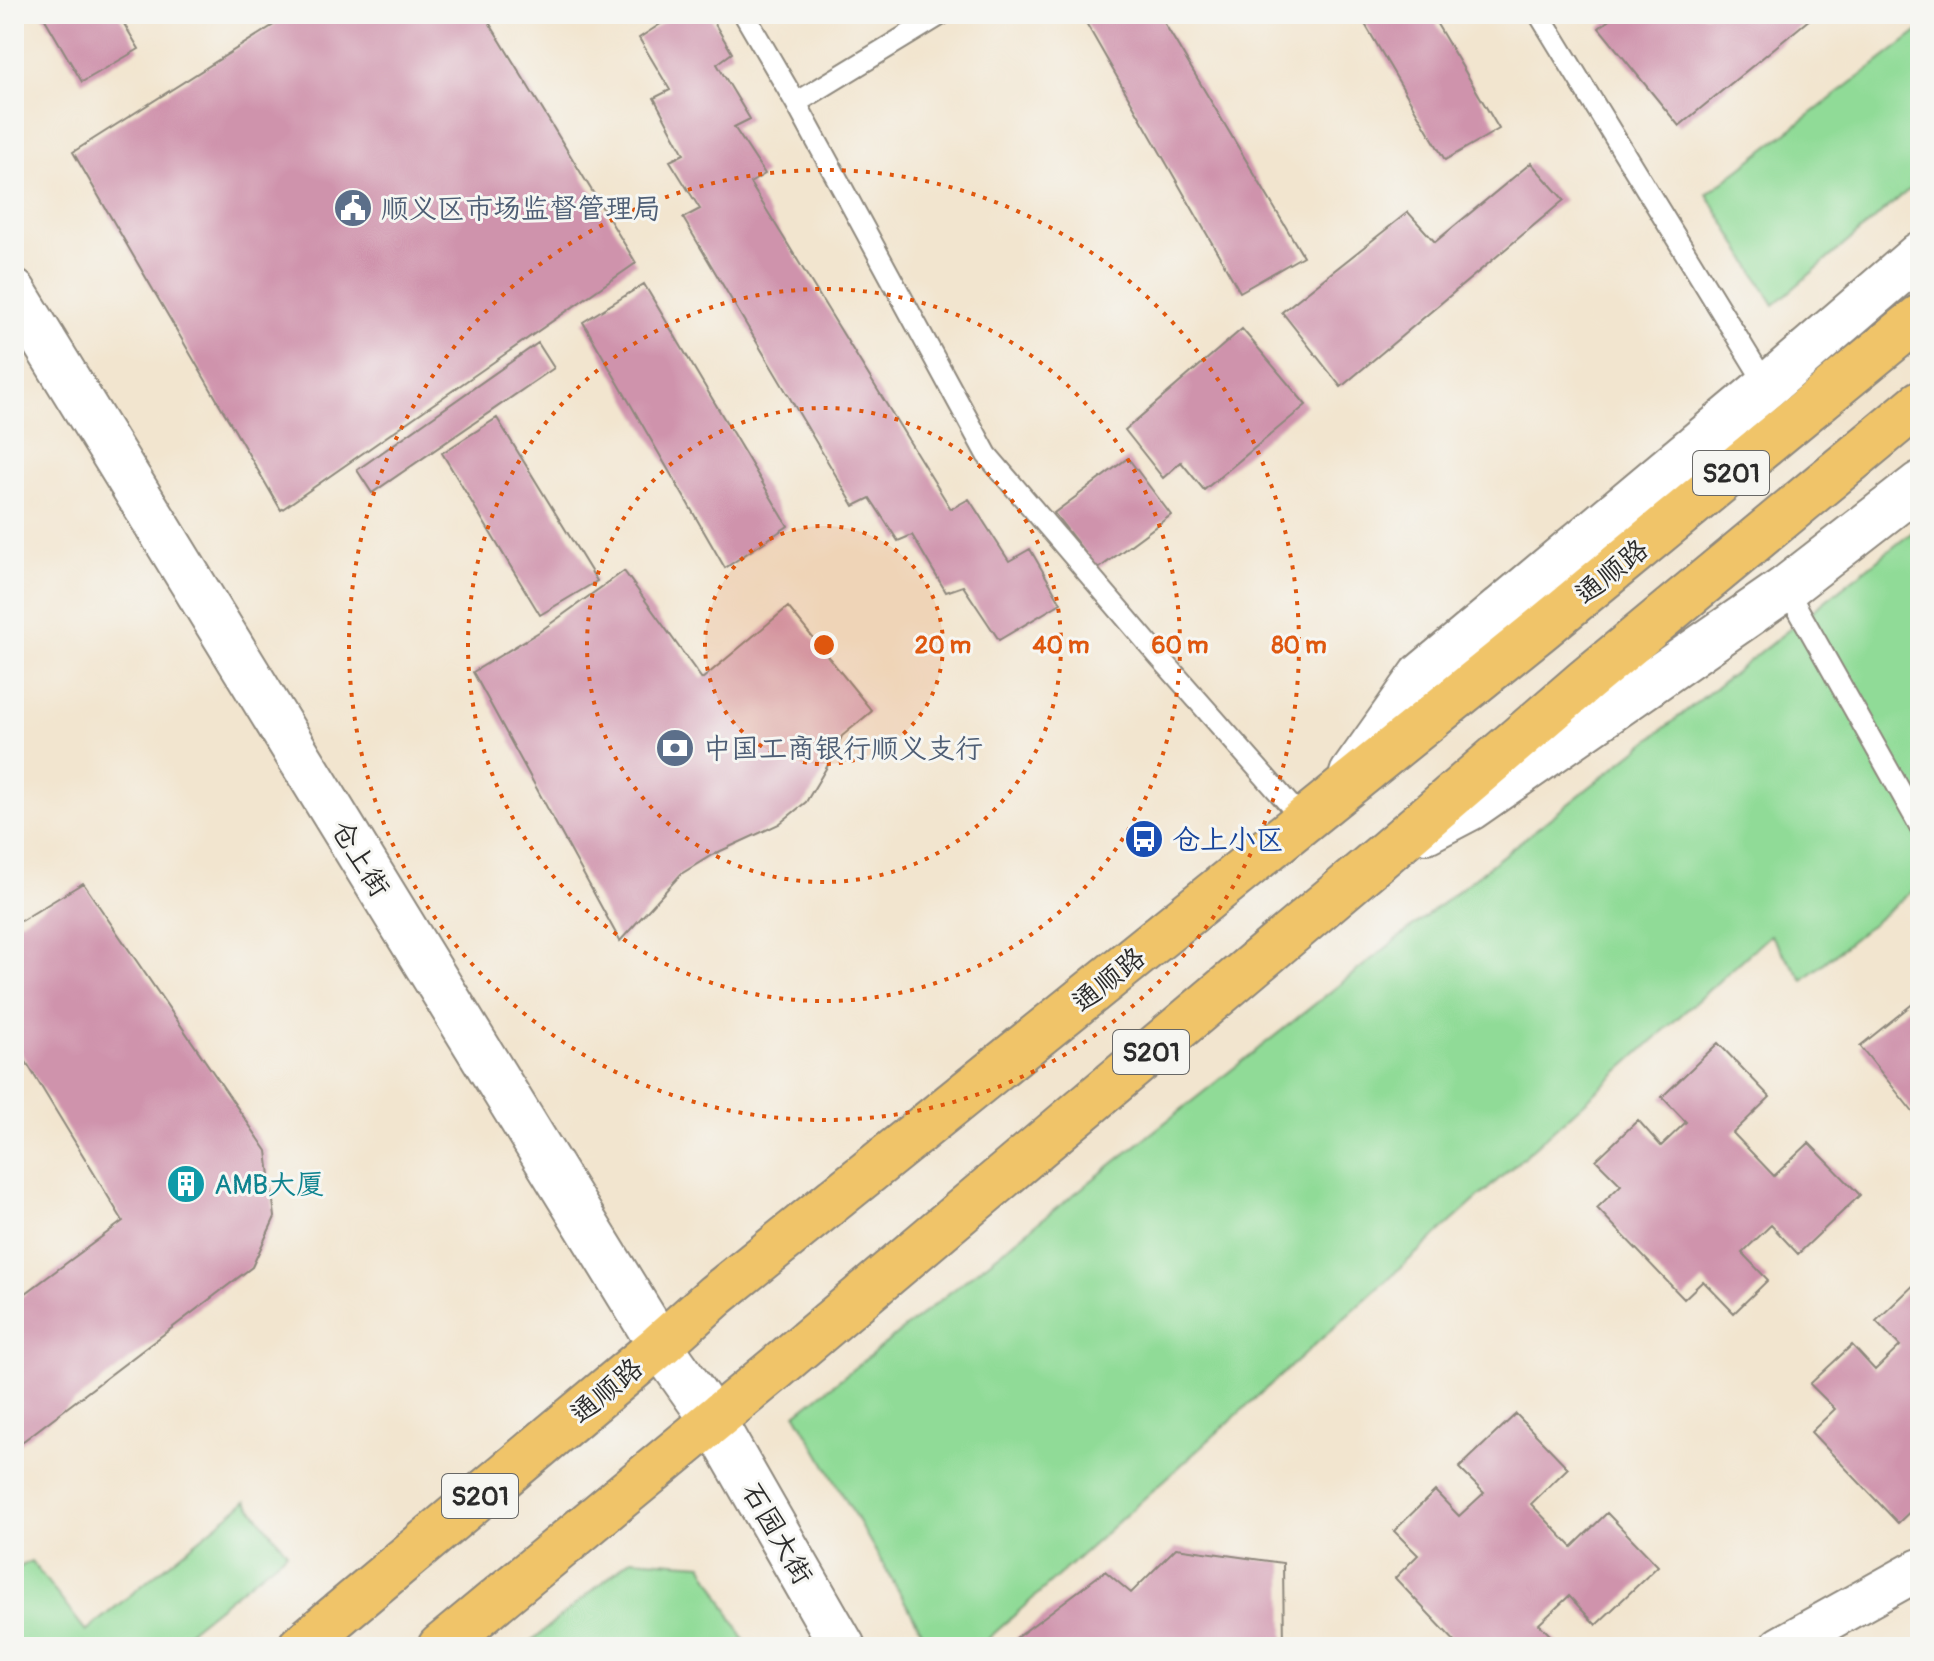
<svg xmlns="http://www.w3.org/2000/svg" width="1934" height="1661" font-family="Pangolin,'LXGW WenKai TC',sans-serif">
<rect width="100%" height="100%" fill="#f6f6f2"/>
<filter id="ink" filterUnits="userSpaceOnUse"><feTurbulence type="fractalNoise" baseFrequency=".0125" numOctaves="2"/><feDisplacementMap in="SourceGraphic" scale="16" xChannelSelector="R" yChannelSelector="G"/><feConvolveMatrix kernelMatrix="1 2 1 2 8 2 1 2 1" color-interpolation-filters="sRGB"/></filter>
<filter id="wash" filterUnits="userSpaceOnUse"><feTurbulence type="fractalNoise" baseFrequency=".006" numOctaves="4" result="noise"/><feDisplacementMap in="SourceGraphic" scale="32" xChannelSelector="R" yChannelSelector="G"/><feGaussianBlur stdDeviation="1.8" result="paint"/><feColorMatrix in="noise" values="0 0 0 0 0 0 0 0 0 0 0 0 0 0 0 0 0 1.4 0 .05"/><feComposite in="paint" operator="in"/></filter>
<g filter="url(#wash)">
<rect width="100%" height="100%" fill="#f2e5cf"/>
<path fill="#90db97" stroke="#5e8361" stroke-width="2" d="M 1920,30 L 1920,180 L 1774,305 L 1707,194 Z
M 1920,526 L 1920,885 L 1803,980 L 1770,935 L 979,1647 L 931,1647 L 796,1414 Z
M 246,1501 L 287,1552 L 169,1647 L 14,1647 L 14,1570 L 31,1561 L 86,1631 Z
M 631,1559 L 702,1564 L 748,1647 L 524,1647 Z"/>
<g id="blocks">
<path fill="#cf93ac" d="M 42,14 L 118,14 L 139,49 L 82,82 Z
M 291,14 L 484,14 L 636,263 L 281,510 L 73,152 Z
M 676,14 L 709,14 L 732,53 L 717,64 L 750,119 L 734,127 L 765,174 L 750,183 L 951,509 L 969,499 L 1009,561 L 1030,549 L 1061,603 L 999,640 L 963,586 L 946,592 L 912,535 L 898,541 L 870,498 L 854,506 L 683,218 L 700,209 L 670,161 L 684,154 L 654,98 L 670,90 L 639,38 Z
M 1081,14 L 1159,14 L 1303,256 L 1240,292 Z
M 1359,14 L 1431,14 L 1499,129 L 1445,160 Z
M 1617,14 L 1663,14 L 1666,18 L 1671,14 L 1816,14 L 1679,126 L 1599,28 Z
M 1531,163 L 1564,200 L 1341,387 L 1282,312 L 1408,212 L 1435,242 Z
M 644,284 L 788,526 L 725,568 L 583,322 Z
M 1242,329 L 1306,405 L 1204,490 L 1181,462 L 1163,478 L 1125,430 Z
M 538,343 L 554,368 L 372,493 L 357,470 Z
M 497,418 L 597,581 L 540,615 L 442,453 Z
M 1128,458 L 1171,515 L 1098,569 L 1054,513 Z
M 624,571 L 702,679 L 788,607 L 872,711 L 842,736 L 831,760 L 806,802 L 779,824 L 712,855 L 681,874 L 620,941 L 473,672 L 539,632 Z
M 83,883 L 267,1151 L 275,1217 L 252,1267 L 14,1448 L 14,1302 L 123,1221 L 14,1042 L 14,925 Z
M 1920,998 L 1920,1121 L 1860,1046 Z
M 1718,1043 L 1770,1097 L 1733,1133 L 1774,1176 L 1809,1143 L 1860,1195 L 1798,1254 L 1771,1225 L 1742,1253 L 1768,1280 L 1734,1313 L 1703,1281 L 1684,1299 L 1597,1208 L 1621,1185 L 1596,1160 L 1638,1120 L 1661,1146 L 1686,1122 L 1662,1097 Z
M 1920,1279 L 1920,1508 L 1917,1505 L 1898,1523 L 1811,1432 L 1835,1409 L 1810,1384 L 1852,1345 L 1875,1370 L 1900,1346 L 1876,1321 Z
M 1516,1414 L 1568,1468 L 1531,1504 L 1572,1547 L 1607,1513 L 1658,1566 L 1596,1625 L 1569,1596 L 1539,1624 L 1562,1647 L 1460,1647 L 1395,1578 L 1418,1555 L 1394,1531 L 1435,1491 L 1459,1516 L 1484,1493 L 1459,1468 Z
M 1176,1548 L 1283,1563 L 1284,1647 L 1023,1647 L 1016,1638 L 1105,1571 L 1131,1593 Z"/>
</g>
</g>
<g filter="url(#ink)">
<use href="#blocks" fill-opacity="0" stroke="#8e887d" stroke-width="2"/>
<g fill="none" stroke-linecap="round" stroke-linejoin="round">
<defs>
<path id="service" d="M 744,14 L 796,103 L 987,455 L 1157,654 L 1304,821
M 1539,14 L 1767,386
M 796,103 L 942,14
M 1786,588 L 1920,826"/>
<path id="minor" d="M 1780,1647 L 1920,1569"/>
<path id="tertiary" d="M 14,292 L 660,1345 L 713,1420 L 843,1647
M 1352,774 L 1422,675 L 1767,386 L 1920,254
M 1426,831 L 1470,808 L 1786,588 L 1920,484"/>
<path id="primary" d="M 300,1647 L 660,1345 L 716,1295 L 1541,629 L 1920,317
M 440,1647 L 774,1370 L 1388,851 L 1585,681 L 1920,403"/>
</defs>
<use href="#service" stroke="#8e887d" stroke-width="24"/>
<use href="#minor" stroke="#8e887d" stroke-width="44"/>
<use href="#tertiary" stroke="#8e887d" stroke-width="48"/>
<use href="#primary" stroke="#8e887d" stroke-width="48"/>
<use href="#service" stroke="#fff" stroke-width="20"/>
<use href="#minor" stroke="#fff" stroke-width="40"/>
<use href="#tertiary" stroke="#fff" stroke-width="44"/>
<use href="#primary" stroke="#f0c469" stroke-width="44"/>
</g>
</g>
<circle cx="824" cy="645" r="119" fill="#df570e" fill-opacity=".12"/>
<g fill="none" stroke="#df570e" stroke-width="4" stroke-dasharray="4 8">
<circle cx="824" cy="645" r="119"/>
<circle cx="824" cy="645" r="237"/>
<circle cx="824" cy="645" r="356"/>
<circle cx="824" cy="645" r="475"/>
</g>
<defs>
<symbol id="civic-disc" viewBox="-11 -11 22 22"><circle r="9.5" fill="#5c6f8a" stroke="#f6f6f2"/><path d="M-.6-6.5H3V-4.5H.6V-3L4-1V1h2V6H-6V1h2V-1L-.6-3ZM-1.2 2.5V6h2.4V2.5Z" fill="#fff"/></symbol>
<symbol id="bank-disc" viewBox="-11 -11 22 22"><circle r="9.5" fill="#5c6f8a" stroke="#f6f6f2"/><path d="M-6-4H6V4H-6ZM0-2.3a2.3 2.3 0 1 0 0 4.6a2.3 2.3 0 1 0 0-4.6Z" fill="#fff"/></symbol>
<symbol id="bus-disc" viewBox="-11 -11 22 22"><circle r="9.5" fill="#1a4fb4" stroke="#f6f6f2"/><path d="M-5-6H5V4H4V6H2V4H-2V6H-4V4H-5ZM-3.5-4V0h7V-4ZM-3.5 1.2v1.5H-2V1.2ZM2 1.2v1.5H3.5V1.2Z" fill="#fff"/></symbol>
<symbol id="building-disc" viewBox="-11 -11 22 22"><circle r="9.5" fill="#0f9aa8" stroke="#f6f6f2"/><path d="M-4-6H4V6H1V3H-1V6H-4ZM-2.5-4.3h1.7v1.8h-1.7ZM.8-4.3h1.7v1.8H.8ZM-2.5-1h1.7V.8h-1.7ZM.8-1h1.7V.8H.8Z" fill="#fff"/></symbol>
</defs>
<g fill-rule="evenodd">
<use href="#civic-disc" x="331" y="186" width="44" height="44"/>
<use href="#bank-disc" x="653" y="726" width="44" height="44"/>
<use href="#bus-disc" x="1122" y="817" width="44" height="44"/>
<use href="#building-disc" x="164" y="1162" width="44" height="44"/>
</g>
<g text-anchor="middle" stroke-width="6" stroke-linejoin="round" paint-order="stroke">
<g fill="#f6f6f2" stroke="#686867" stroke-width="2">
<rect x="1693" y="451" width="76" height="44" rx="6"/>
<rect x="1113" y="1030" width="76" height="44" rx="6"/>
<rect x="442" y="1474" width="76" height="44" rx="6"/>
</g>
<g font-size="26" font-weight="bold" fill="#2b2b2b">
<text x="1731" y="482">S201</text>
<text x="1151" y="1061">S201</text>
<text x="480" y="1505">S201</text>
</g>
<g font-size="28" fill="#4e5e75" stroke="#f6f6f2" text-anchor="start">
<text x="381" y="218">顺义区市场监督管理局</text>
<text x="703" y="758">中国工商银行顺义支行</text>
</g>
<g font-size="28" fill="#2b2b2b" stroke="#f6f6f2">
<text transform="translate(1611 571) rotate(-39)" y="10">通顺路</text>
<text transform="translate(361 858) rotate(58)" y="10">仓上街</text>
<text transform="translate(1108 979) rotate(-39)" y="10">通顺路</text>
<text transform="translate(606 1390) rotate(-40)" y="10">通顺路</text>
<text transform="translate(778 1533) rotate(60)" y="10">石园大街</text>
</g>
<g font-size="28" fill="#164399" stroke="#f6f6f2" text-anchor="start">
<text x="1172" y="849">仓上小区</text>
</g>
<g font-size="28" fill="#0d838f" stroke="#f6f6f2" text-anchor="start">
<text x="214" y="1194">AMB大厦</text>
</g>
</g>
<circle cx="824" cy="645" r="12" fill="#df570e" stroke="#f6f6f2" stroke-width="4"/>
<g font-size="24" text-anchor="middle" font-weight="bold" fill="#df570e" stroke="#f6f6f2" stroke-width="6" stroke-linejoin="round" paint-order="stroke">
<text x="943" y="653">20 m</text>
<text x="1061" y="653">40 m</text>
<text x="1180" y="653">60 m</text>
<text x="1299" y="653">80 m</text>
</g>
<rect width="1934" height="1661" fill="none" stroke="#f6f6f2" stroke-width="48"/>
</svg>
